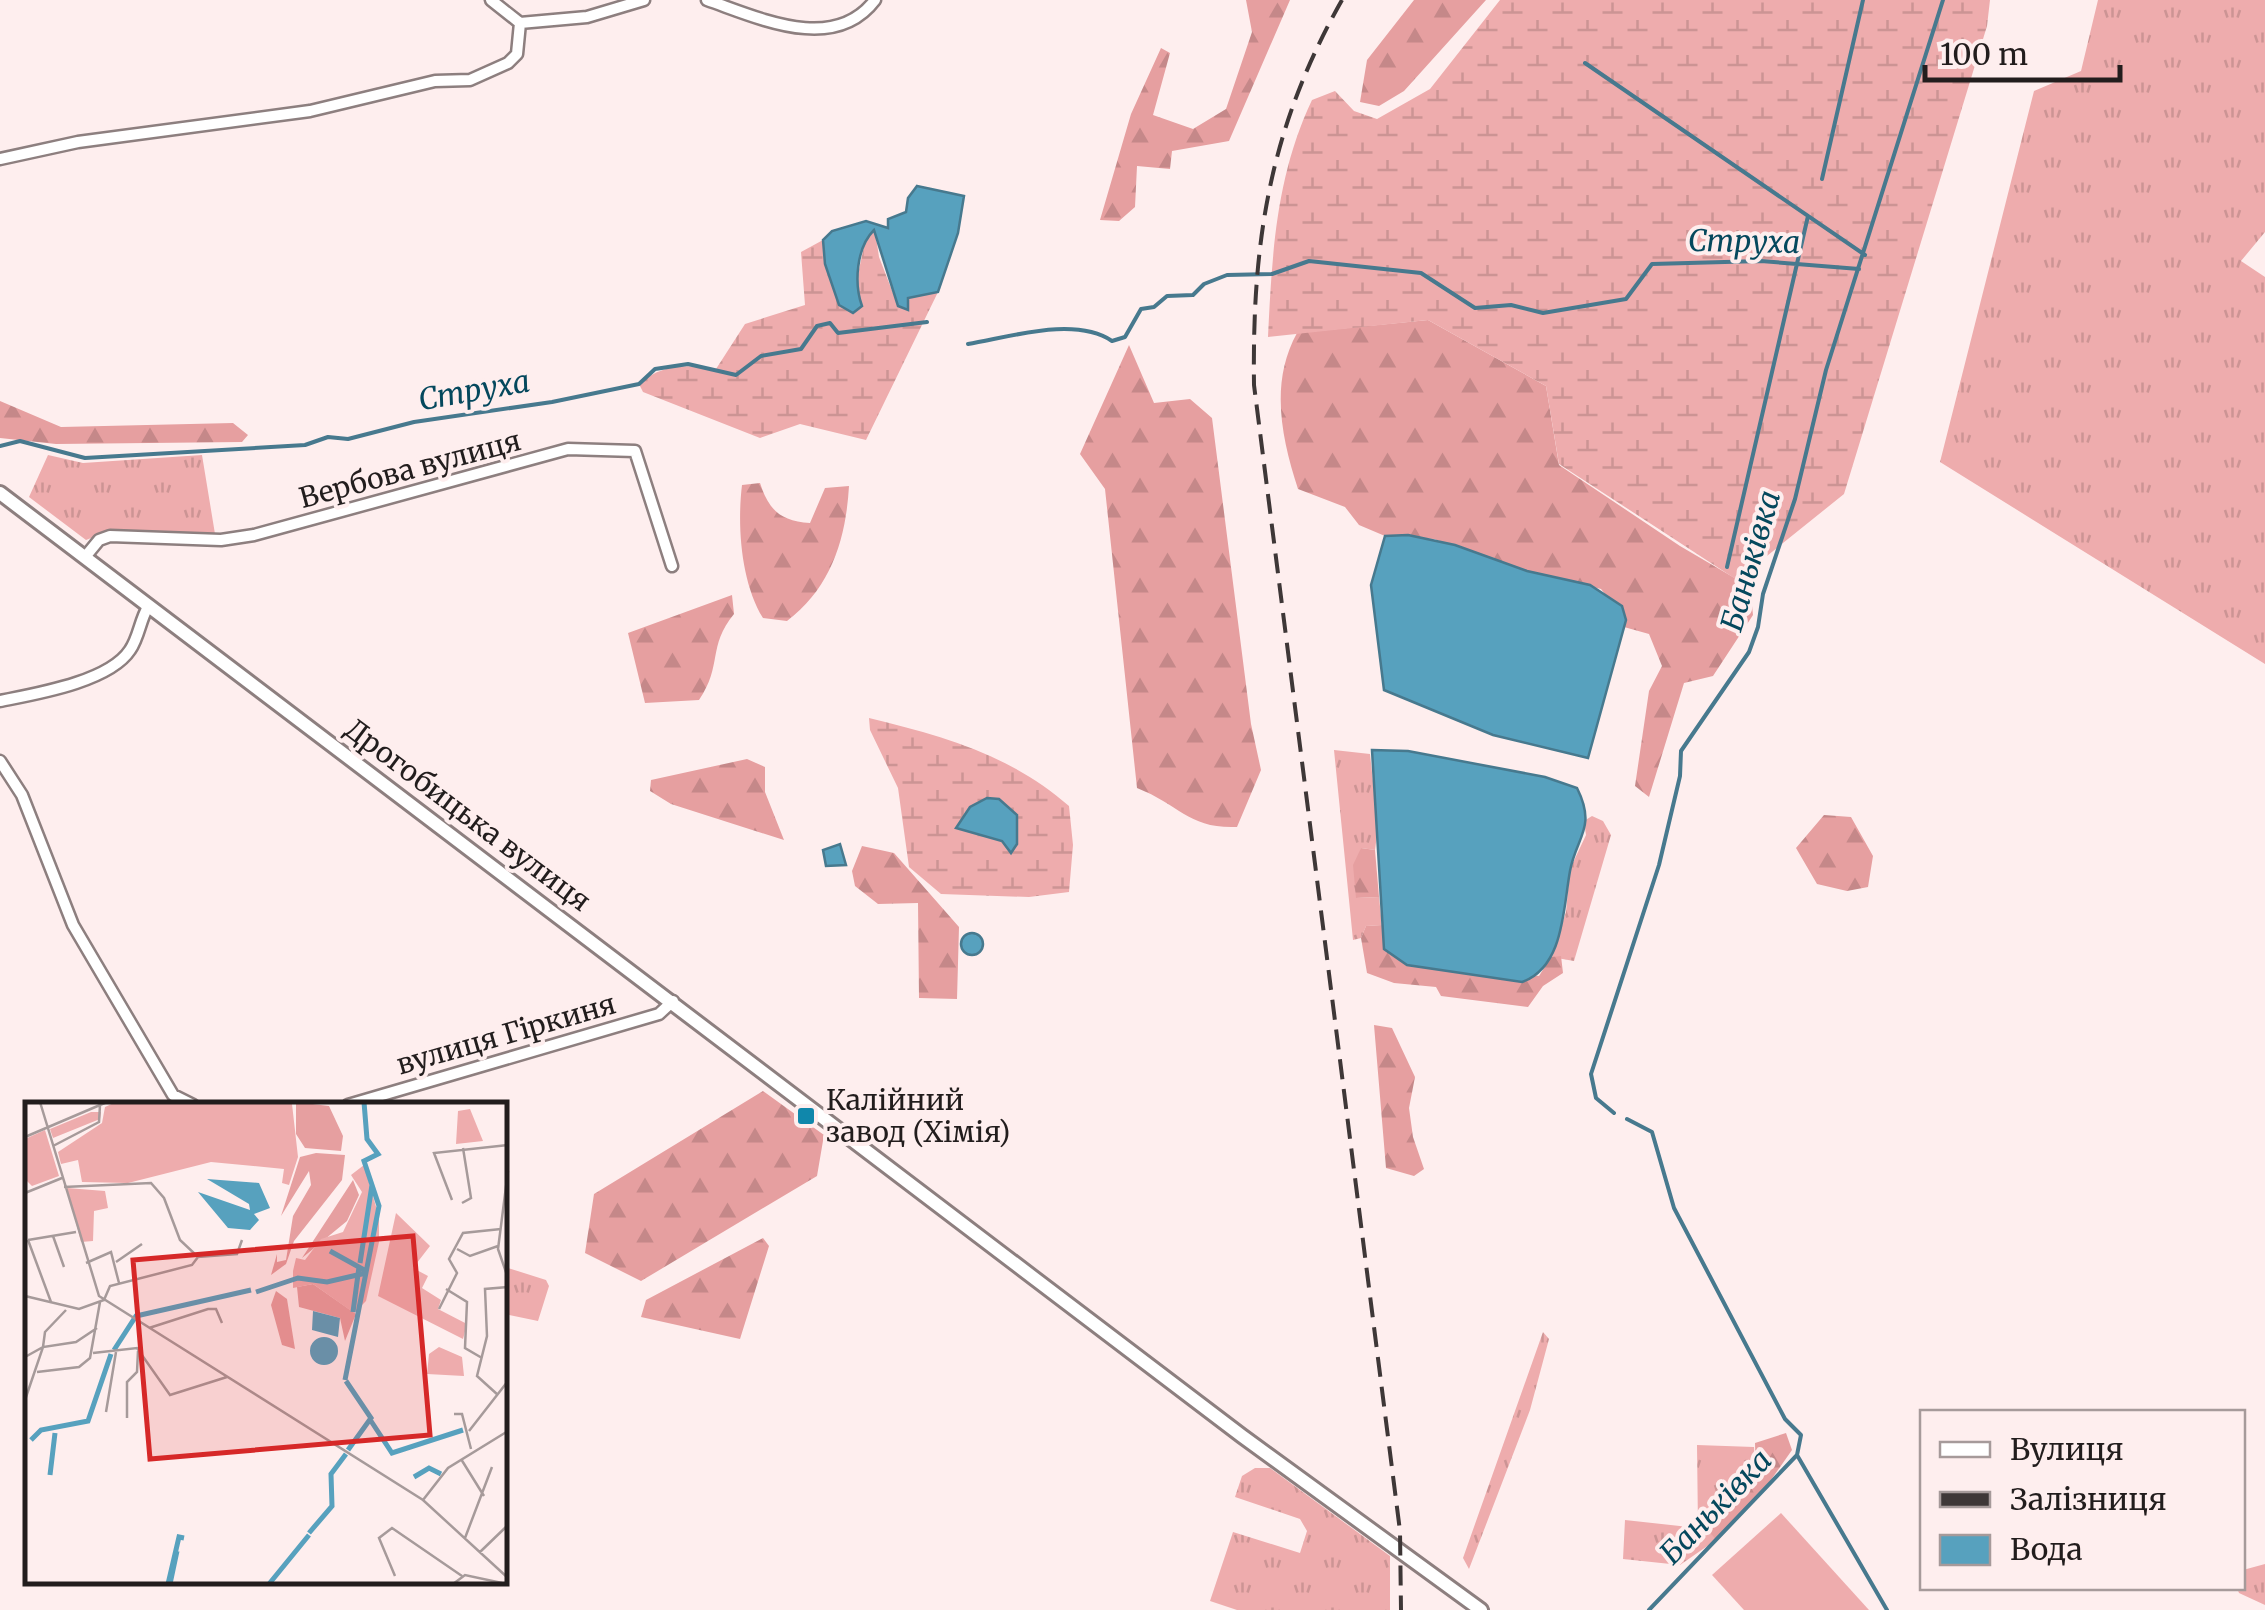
<svg xmlns="http://www.w3.org/2000/svg" width="2265" height="1610" font-family="Merriweather,serif">
<defs>
<pattern id="grass-tufts" width="24" height="20" patternUnits="userSpaceOnUse" patternTransform="scale(2.5)"><rect width="24" height="20" fill="#eeacad"/><path d="M3 7l-1-3M5 7V3M7 7l1-3M15 17l-1-3M17 17v-4M19 17l1-3" fill="none" stroke="#cc9494"/></pattern>
<pattern id="forest-firs" width="22" height="20" patternUnits="userSpaceOnUse" patternTransform="scale(2.5)"><rect width="22" height="20" fill="#e69fa0"/><path d="M5 1l3.5 6h-7zM16 11l3.5 6h-7z" fill="#c58889"/></pattern>
<pattern id="wetland-marsh" width="20" height="14" patternUnits="userSpaceOnUse" patternTransform="scale(2.5)"><rect width="20" height="14" fill="#eeacad"/><path d="M1 5h8M5 5V1M11 12h8M15 12V8" fill="none" stroke="#cc9494"/></pattern>
</defs>
<rect width="100%" height="100%" fill="#feeeee"/>
<path fill="url(#grass-tufts)" d="M 2098,0 L 2265,0 L 2265,232 L 2241,261 L 2265,277 L 2265,664 L 1940,462 L 2034,91 L 2081,71 Z
M 48,455 L 83,463 L 202,455 L 215,534 L 112,530 L 86,540 L 29,497 Z
M 1334,750 L 1370,754 L 1378,827 L 1375,850 L 1361,848 L 1356,898 L 1379,897 L 1382,925 L 1366,926 L 1361,938 L 1353,940 Z
M 1592,816 L 1603,821 L 1611,835 L 1574,961 L 1551,957 L 1566,912 L 1570,869 L 1586,835 L 1584,821 Z
M 505,1267 L 546,1280 L 549,1286 L 538,1321 L 505,1314 Z
M 1543,1332 L 1549,1339 L 1530,1410 L 1469,1569 L 1463,1558 Z
M 1697,1445 L 1754,1447 L 1756,1480 L 1740,1489 L 1738,1497 L 1724,1499 L 1710,1532 L 1716,1540 L 1680,1565 L 1623,1559 L 1625,1520 L 1698,1528 Z
M 1255,1468 L 1270,1468 L 1390,1556 L 1390,1610 L 1237,1610 L 1210,1601 L 1233,1532 L 1300,1553 L 1307,1531 L 1300,1519 L 1235,1497 L 1242,1476 Z
M 2265,1564 L 2265,1605 L 2239,1593 L 2237,1588 L 2242,1588 L 2243,1570 Z"/>
<path fill="url(#forest-firs)" d="M 1246,0 L 1290,0 L 1229,141 L 1172,151 L 1170,169 L 1137,166 L 1135,207 L 1119,221 L 1100,220 L 1131,114 L 1161,48 L 1170,53 L 1153,115 L 1193,129 L 1226,109 L 1252,32 Z
M 1414,0 L 1486,0 L 1404,91 L 1379,106 L 1360,102 L 1367,60 Z
M 1428,320 L 1546,386 L 1559,465 L 1680,546 L 1750,587 L 1753,615 L 1713,676 L 1684,683 L 1649,797 L 1635,786 L 1649,691 L 1662,666 L 1649,634 L 1624,627 L 1626,620 L 1601,589 L 1527,571 L 1434,539 L 1385,536 L 1359,525 L 1345,507 L 1298,489 C 1281,437 1270,382 1297,333 Z
M 1129,345 L 1154,403 L 1190,399 L 1212,418 L 1251,724 L 1261,770 L 1237,827 C 1189,829 1180,805 1137,788 L 1105,489 L 1080,454 Z
M 0,401 L 61,427 L 233,423 L 248,435 L 242,442 L 56,444 L 0,438 Z
M 760,483 C 769,511 781,521 810,523 L 825,488 L 849,486 C 846,539 831,588 787,621 L 763,618 C 741,582 737,526 742,485 Z
M 732,595 L 734,614 C 707,647 723,665 699,700 L 645,703 L 628,633 Z
M 747,759 L 765,767 L 765,792 L 784,840 L 671,804 L 650,791 L 651,780 Z
M 1824,815 L 1851,817 L 1873,856 L 1868,887 L 1847,891 L 1817,884 L 1796,848 Z
M 862,846 L 894,853 L 959,927 L 957,999 L 919,998 L 918,903 L 878,904 L 855,886 L 852,871 Z
M 1361,848 L 1375,850 L 1379,897 L 1356,898 L 1353,865 Z
M 1382,925 L 1384,949 L 1539,976 L 1551,957 L 1561,956 L 1563,973 L 1543,986 L 1528,1007 L 1441,996 L 1436,987 L 1394,983 L 1367,973 L 1361,938 L 1366,926 Z
M 1374,1025 L 1392,1028 L 1415,1077 L 1409,1108 L 1413,1137 L 1424,1169 L 1414,1176 L 1386,1168 Z
M 763,1091 L 824,1135 L 817,1176 L 641,1281 L 585,1253 L 594,1194 Z
M 763,1238 L 769,1246 L 740,1339 L 641,1317 L 646,1300 Z
M 1786,1433 L 1792,1450 L 1766,1487 L 1716,1540 L 1710,1533 L 1724,1499 L 1738,1497 L 1740,1489 L 1756,1480 L 1755,1443 Z"/>
<path fill="url(#wetland-marsh)" d="M 1500,0 L 1990,0 L 1987,26 L 1844,494 L 1737,580 L 1559,464 L 1546,386 L 1428,320 L 1268,337 C 1272,254 1276,176 1312,100 L 1335,91 L 1354,111 L 1377,119 L 1430,89 Z
M 875,230 L 879,257 L 898,306 L 908,310 L 908,298 L 938,292 L 866,440 L 800,424 L 760,438 L 643,392 L 639,384 C 661,364 687,364 716,369 L 745,324 L 805,305 L 801,252 L 823,240 L 825,264 L 833,283 L 855,288 L 865,242 Z
M 869,718 C 943,736 1011,755 1069,806 L 1073,845 L 1069,892 L 1029,897 L 941,894 L 909,867 L 898,788 L 870,730 Z"/>
<path fill="#eeacad" d="M 1781,1513 L 1869,1610 L 1744,1610 L 1712,1575 Z"/>
<path fill="#57a1be" stroke="#47798e" stroke-width="2.5" d="M 917,186 L 964,196 L 958,233 L 938,292 L 908,298 L 908,310 L 898,306 L 874,230 C 856,248 854,284 862,306 L 853,313 L 839,305 L 825,264 L 823,240 L 832,231 L 866,221 L 888,228 L 888,219 L 906,212 L 908,198 Z
M 1408,535 L 1455,545 L 1527,571 L 1590,585 L 1622,606 L 1626,620 L 1588,758 L 1493,735 L 1384,690 L 1371,585 L 1385,536 Z
M 1372,750 L 1408,751 L 1545,777 L 1577,788 C 1597,828 1576,837 1570,871 C 1563,909 1564,967 1522,982 L 1407,965 L 1384,949 Z
M 987,798 L 999,799 L 1017,815 L 1017,844 L 1011,853 L 1002,841 L 956,828 L 970,807 Z
M 840,844 L 846,865 L 826,866 L 823,850 Z
M961 944a11 11 0 1 1 22 0a11 11 0 1 1-22 0Z"/>
<g fill="none" stroke-linecap="round" stroke-linejoin="round">
<path stroke="#47798e" stroke-width="4" d="M 1585,63 L 1865,255
M 1822,179 L 1863,0
M 968,344 C 1010,337 1075,316 1112,341 L 1125,337 L 1141,309 L 1154,307 L 1167,296 L 1193,295 L 1204,284 L 1227,275 L 1272,274 L 1309,261 L 1421,273 L 1475,308 L 1511,305 L 1543,313 L 1626,299 L 1652,264 L 1761,261 L 1859,269
M 0,446 L 20,441 L 85,458 L 305,445 L 328,437 L 348,439 L 414,422 L 552,402 L 639,384 L 655,369 L 688,364 L 736,375 L 761,356 L 801,349 L 817,326 L 830,323 L 838,333 L 927,322
M 1727,567 L 1808,216
M 1614,1113 L 1596,1098 L 1591,1074 L 1659,865 L 1680,776 L 1681,751 L 1749,652 L 1758,627 L 1763,594 L 1795,499 L 1826,370 L 1943,0
M 1627,1119 L 1652,1132 L 1674,1208 L 1785,1419 L 1801,1435 L 1797,1455 L 1649,1610
M 1797,1455 L 1887,1610"/>
<defs>
<path id="minor" d="M 491,0 L 520,23 L 587,17 L 644,0
M 707,0 C 759,18 834,54 875,0
M 0,159 L 78,142 L 310,111 L 435,81 L 470,80 L 508,63 L 517,54 L 520,23
M 85,557 L 99,540 L 110,536 L 221,540 L 254,535 L 568,449 L 635,451 L 672,566
M 0,701 C 35,694 109,682 130,650 C 139,637 140,620 148,607
M 0,761 L 22,795 L 73,925 L 173,1095 L 193,1105
M 348,1105 L 659,1014 L 673,1001"/>
<path id="tertiary" d="M 0,493 L 1242,1436 L 1481,1610"/>
</defs>
<use href="#minor" stroke="#8d7f7f" stroke-width="15"/>
<use href="#tertiary" stroke="#8d7f7f" stroke-width="18"/>
<use href="#minor" stroke="#fff" stroke-width="10"/>
<use href="#tertiary" stroke="#fff" stroke-width="12"/>
<path stroke="#3e3737" stroke-width="4" stroke-dasharray="20 10" stroke-linecap="butt" d="M 1342,0 C 1270,127 1252,240 1254,385 L 1400,1531 L 1401,1610"/>
</g>
<rect fill="#1087ab" stroke="#feeeee" stroke-width="4" x="796" y="1106" width="20" height="20" rx="5"/>
<g text-anchor="middle" stroke-width="8" stroke-linejoin="round" paint-order="stroke">
<g font-size="28" fill="#221d1d" stroke="#feeeee">
<text transform="translate(410 469) rotate(-15)" y="10">Вербова вулиця</text>
<text transform="translate(468 815) rotate(37)" y="10">Дрогобицька вулиця</text>
<text transform="translate(506 1034) rotate(-16)" y="10">вулиця Гіркиня</text>
</g>
<g font-size="28" fill="#221d1d" stroke="#feeeee" text-anchor="start">
<text x="826" y="1110">Калійний<tspan x="826" dy="32">завод (Хімія)</tspan></text>
</g>
<g font-size="30" font-style="italic" fill="#05485d" stroke="#feeeee">
<text transform="translate(1744 242) rotate(1)" y="10">Струха</text>
<text transform="translate(474 391) rotate(-10)" y="10">Струха</text>
<text transform="translate(1751 561) rotate(-74)" y="10">Баньківка</text>
<text transform="translate(1716 1507) rotate(-46)" y="10">Баньківка</text>
</g>
</g>
<g transform="translate(25 1102)">
<rect width="482" height="482" fill="#feeeee"/>
<path d="M 91,0 L 267,2 L 273,55 L 264,83 L 257,81 L 259,67 L 186,60 L 103,81 L 57,80 L 53,58 L 36,62 L 33,50 L 77,21 L 80,5 ZM 445,7 L 458,39 L 431,42 L 433,9 ZM 66,10 L 76,10 L 75,17 L 28,36 L 25,27 ZM 20,28 L 34,74 L 7,84 L 0,77 L 0,37 ZM 371,111 L 405,144 L 388,166 L 403,174 L 397,186 L 416,198 L 413,207 L 442,222 L 438,237 L 353,194 Z" fill="#eeacad"/>
<path d="M 271,0 L 304,4 L 318,34 L 316,49 L 280,46 L 271,32 ZM 291,51 L 320,53 L 317,78 L 269,139 L 261,162 L 246,173 L 252,152 L 252,160 L 261,158 L 268,114 L 286,83 L 284,69 L 256,114 L 275,55 ZM 328,78 L 334,93 L 322,119 L 277,156 ZM 288,182 L 331,212 L 320,239 L 315,216 L 274,205 L 272,185 ZM 251,189 L 262,197 L 270,247 L 257,243 L 246,203 Z" fill="#e69fa0"/>
<path d="M 339,63 L 354,115 L 354,140 L 341,199 L 329,211 L 288,182 L 268,186 L 268,169 L 271,156 L 280,158 L 296,137 L 318,130 L 337,90 L 326,73 Z" fill="#eeacad"/>
<path d="M 42,86 L 80,89 L 83,106 L 69,109 L 68,139 L 56,140 ZM 414,245 L 437,255 L 439,274 L 402,272 L 404,252 Z" fill="#eeacad"/>
<path d="M 182,77 L 234,81 L 245,106 L 229,112 L 234,118 L 225,128 L 203,126 L 173,90 L 225,108 L 224,102 ZM 288,209 L 315,216 L 313,235 L 287,228 ZM285 249a14 14 0 1 1 28 0a14 14 0 1 1-28 0Z" fill="#57a1be"/>
<path fill="none" stroke="#57a1be" stroke-width="5" d="M 305,149 L 341,169M 335,161 L 347,83M 231,190 L 273,176 L 302,180 L 341,171M 328,210 L 334,165M 89,248 L 111,214 L 226,188M 320,278 L 354,104 L 339,59 L 353,52 L 342,37 L 339,0M 321,279 L 346,316 L 323,348M 346,319 L 367,351 L 438,328M 6,338 L 16,328 L 63,319 L 86,252M 25,373 L 30,331M 389,375 L 404,366 L 416,372M 284,431 L 307,404 L 306,372 L 321,352M 143,482 L 154,435 L 159,436M 145,482 L 152,449M 244,482 L 284,433"/>
<path fill="none" stroke="#a69a9a" stroke-width="2.5" d="M 15,0 L 74,194 L 398,398 L 483,476M 0,35 L 82,0M 28,44 L 74,20 L 75,3M 483,69 L 473,147 L 483,176M 39,85 L 126,81 L 139,96 L 155,138 L 173,155 L 212,152 L 217,138M 0,91 L 37,76M 427,98 L 409,51 L 483,43M 437,101 L 446,96 L 438,46M 28,134 L 39,165M 3,138 L 26,200M 3,138 L 51,130M 432,147 L 445,154 L 473,144M 91,160 L 117,142M 61,161 L 86,150 L 94,181M 421,187 L 442,200 L 440,246 L 457,256M 0,194 L 54,207 L 79,198 L 85,184 L 167,163 L 173,155M 414,207 L 432,171 L 424,157 L 438,131 L 476,127M 124,226 L 183,207 L 191,207 L 197,221M 68,251 L 112,246 L 145,293 L 202,275M 0,255 L 18,245 L 20,230 L 41,208M 12,270 L 54,265 L 65,256 L 75,200M 473,293 L 452,274 L 462,234 L 460,187 L 483,185M 0,298 L 18,245 L 51,240 L 72,226M 81,310 L 91,250M 429,312 L 437,312 L 446,347M 102,316 L 102,280 L 112,270 L 113,249M 444,329 L 483,279M 436,357 L 459,394M 398,398 L 423,366 L 483,329M 440,436 L 467,365M 455,450 L 483,423M 370,474 L 354,436 L 367,426 L 437,474M 428,482 L 440,473 L 477,481"/>
<path fill="#d62828" fill-opacity="0.15" stroke="#d62828" stroke-width="5" d="M 388,134 L 405,333 L 125,357 L 108,158 Z"/>
<rect width="482" height="482" fill="none" stroke="#221d1d" stroke-width="5"/>
</g>
<rect x="1920" y="1410" width="325" height="180" fill="#feeeee" stroke="#a69a9a" stroke-width="2.5"/>
<rect x="1940" y="1442" width="50" height="15" fill="#ffffff" stroke="#a69a9a" stroke-width="2.5"/>
<text x="2010" y="1460" font-size="30" fill="#221d1d">Вулиця</text>
<rect x="1940" y="1492" width="50" height="15" fill="#3e3737" stroke="#a69a9a" stroke-width="2.5"/>
<text x="2010" y="1510" font-size="30" fill="#221d1d">Залізниця</text>
<rect x="1940" y="1535" width="50" height="30" fill="#57a1be" stroke="#a69a9a" stroke-width="2.5"/>
<text x="2010" y="1560" font-size="30" fill="#221d1d">Вода</text>
<path d="M1925 65v15h195v-15" fill="none" stroke="#221d1d" stroke-width="5"/>
<text x="1940" y="65" font-size="30" fill="#221d1d" stroke="#feeeee" stroke-width="8" paint-order="stroke">100 m</text>
</svg>
